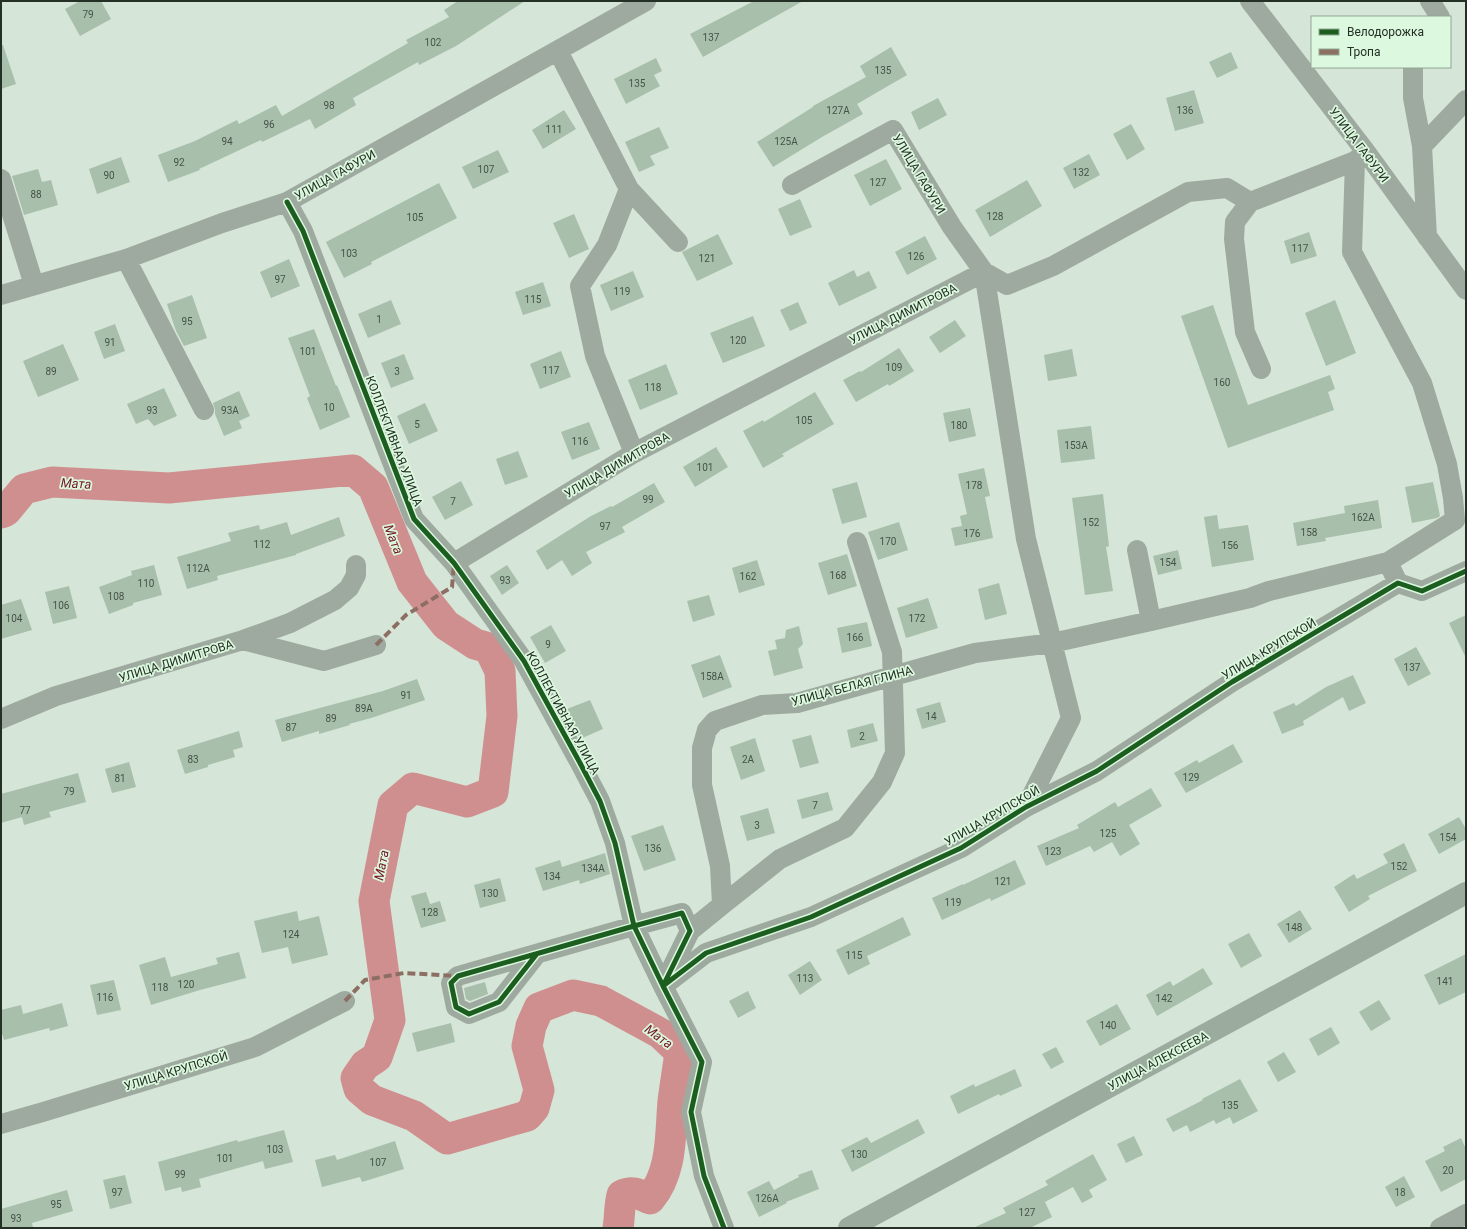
<svg xmlns="http://www.w3.org/2000/svg" width="1467" height="1229" font-family="Roboto,sans-serif">
<rect width="100%" height="100%" fill="#d5e5d7"/>
<g fill="none" stroke-linecap="round" stroke-linejoin="round">
<path stroke="#d08f8f" stroke-width="31" d="M 1,513 L 6,511 L 24,489 L 52,482 L 169,488 L 353,470 L 373,487 L 412,582 L 446,625 L 475,644 L 489,648 L 500,671 L 502,716 L 493,792 L 467,802 L 413,788 L 393,805 L 374,901 L 390,1020 L 377,1057 L 365,1065 L 356,1078 L 359,1089 L 372,1100 L 414,1116 L 447,1139 L 527,1116 L 534,1108 L 539,1090 L 527,1046 L 531,1026 L 539,1008 L 573,995 L 601,1001 L 660,1033 L 680,1052 C 678,1068 675,1085 673,1101 C 670,1135 673,1171 650,1199 C 639,1194 633,1190 622,1195 C 619,1206 620,1217 618,1228"/>
</g>
<path fill="#a8bfac" d="M 80,1 L 101,1 L 111,19 L 80,36 L 65,9 Z
M 458,1 L 525,1 L 456,46 L 419,65 L 418,62 L 353,98 L 356,105 L 315,129 L 310,119 L 262,142 L 261,140 L 199,169 L 200,170 L 168,182 L 158,155 L 195,141 L 237,120 L 239,124 L 276,105 L 282,116 L 408,43 L 406,40 L 449,17 L 444,10 Z
M 754,1 L 803,1 L 703,57 L 690,34 Z
M 1,45 L 3,45 L 16,84 L 1,89 Z
M 891,47 L 907,75 L 857,104 L 863,114 L 822,137 L 773,167 L 757,142 L 813,107 L 813,106 L 866,77 L 860,66 Z
M 1231,52 L 1238,68 L 1217,78 L 1209,62 Z
M 656,58 L 662,71 L 654,75 L 660,86 L 626,104 L 614,79 Z
M 1194,90 L 1204,123 L 1175,131 L 1166,98 Z
M 938,98 L 947,115 L 919,130 L 911,112 Z
M 564,110 L 576,129 L 543,149 L 532,130 Z
M 1131,124 L 1145,149 L 1127,160 L 1113,134 Z
M 659,127 L 669,148 L 650,156 L 655,165 L 639,172 L 625,142 Z
M 498,150 L 509,172 L 473,189 L 462,167 Z
M 1089,154 L 1100,175 L 1074,189 L 1063,168 Z
M 121,157 L 130,182 L 97,194 L 89,169 Z
M 886,159 L 902,189 L 870,206 L 854,175 Z
M 38,169 L 42,182 L 51,180 L 58,205 L 24,215 L 12,176 Z
M 1027,180 L 1042,206 L 990,237 L 975,210 Z
M 439,183 L 457,218 L 371,262 L 372,264 L 344,278 L 326,242 Z
M 800,199 L 812,227 L 790,236 L 778,209 Z
M 574,214 L 589,249 L 569,258 L 553,223 Z
M 1309,232 L 1317,256 L 1291,264 L 1284,241 Z
M 718,234 L 733,264 L 697,281 L 682,252 Z
M 925,236 L 937,259 L 907,275 L 895,252 Z
M 289,259 L 300,286 L 271,298 L 260,272 Z
M 854,270 L 857,277 L 869,271 L 877,288 L 839,306 L 828,283 Z
M 633,271 L 644,297 L 611,311 L 600,285 Z
M 543,282 L 551,306 L 523,315 L 515,292 Z
M 192,295 L 207,338 L 184,346 L 176,331 L 167,304 Z
M 391,300 L 401,324 L 368,338 L 358,314 Z
M 1335,300 L 1356,353 L 1326,366 L 1305,313 Z
M 798,302 L 807,323 L 790,331 L 780,310 Z
M 1213,305 L 1248,405 L 1330,375 L 1335,389 L 1328,392 L 1334,410 L 1228,448 L 1181,316 Z
M 753,316 L 765,346 L 723,363 L 710,333 Z
M 955,320 L 966,336 L 940,353 L 929,337 Z
M 115,324 L 125,351 L 104,359 L 94,332 Z
M 314,329 L 336,386 L 337,385 L 350,417 L 320,430 L 307,398 L 310,396 L 288,338 Z
M 63,344 L 79,380 L 38,397 L 23,361 Z
M 899,348 L 914,371 L 889,386 L 888,384 L 856,402 L 843,380 L 860,371 L 861,372 Z
M 1072,349 L 1077,376 L 1048,381 L 1044,355 Z
M 561,351 L 571,377 L 540,389 L 530,364 Z
M 404,354 L 414,379 L 391,388 L 381,363 Z
M 666,364 L 678,394 L 640,410 L 628,380 Z
M 164,388 L 177,416 L 154,426 L 148,419 L 136,424 L 127,404 Z
M 239,391 L 250,416 L 239,421 L 242,428 L 224,436 L 215,414 L 215,410 L 213,403 Z
M 815,392 L 834,424 L 782,454 L 784,456 L 763,468 L 743,431 L 763,420 L 764,422 Z
M 425,403 L 438,431 L 409,444 L 397,416 Z
M 970,408 L 976,436 L 949,442 L 943,413 Z
M 589,422 L 600,449 L 572,460 L 561,432 Z
M 1091,426 L 1095,459 L 1061,463 L 1057,430 Z
M 716,447 L 728,467 L 695,487 L 683,467 Z
M 518,451 L 528,477 L 505,485 L 496,459 Z
M 984,468 L 990,496 L 985,497 L 993,538 L 955,546 L 951,528 L 962,526 L 960,516 L 967,514 L 958,474 Z
M 461,481 L 473,505 L 445,520 L 432,497 Z
M 857,482 L 867,517 L 842,524 L 832,489 Z
M 1433,482 L 1440,516 L 1437,518 L 1412,523 L 1405,487 Z
M 654,483 L 665,502 L 622,527 L 625,532 L 586,552 L 592,563 L 572,576 L 562,560 L 547,570 L 536,551 L 591,516 L 611,506 L 612,507 Z
M 1103,494 L 1109,546 L 1106,547 L 1113,591 L 1085,595 L 1072,498 Z
M 1378,500 L 1382,528 L 1325,538 L 1326,541 L 1297,546 L 1293,523 L 1345,513 L 1344,506 Z
M 1217,515 L 1219,529 L 1248,525 L 1254,560 L 1212,567 L 1204,517 Z
M 339,517 L 345,536 L 296,554 L 296,555 L 217,576 L 218,580 L 187,589 L 177,557 L 231,541 L 228,533 L 259,525 L 260,530 L 287,522 L 291,535 Z
M 899,522 L 908,550 L 878,560 L 868,532 Z
M 1178,550 L 1182,569 L 1158,575 L 1153,556 Z
M 847,554 L 857,586 L 828,595 L 818,563 Z
M 757,560 L 765,585 L 739,593 L 732,568 Z
M 154,565 L 162,595 L 133,603 L 133,605 L 109,614 L 99,587 L 132,575 L 131,571 Z
M 507,565 L 519,583 L 502,595 L 490,576 Z
M 999,583 L 1007,614 L 985,620 L 978,589 Z
M 69,586 L 77,618 L 53,624 L 45,592 Z
M 709,595 L 715,615 L 693,622 L 687,601 Z
M 928,598 L 938,628 L 906,638 L 897,608 Z
M 21,599 L 32,630 L 1,639 L 1,605 Z
M 1466,615 L 1466,658 L 1449,623 Z
M 867,622 L 872,646 L 842,653 L 837,628 Z
M 551,625 L 566,651 L 545,663 L 530,637 Z
M 799,626 L 803,644 L 798,649 L 803,668 L 774,676 L 768,651 L 777,649 L 775,640 L 785,638 L 786,630 Z
M 1416,647 L 1431,674 L 1408,686 L 1394,659 Z
M 720,655 L 732,687 L 703,698 L 691,665 Z
M 1353,675 L 1366,703 L 1349,711 L 1343,697 L 1303,721 L 1304,725 L 1282,734 L 1273,712 L 1294,703 L 1296,706 L 1326,687 Z
M 417,679 L 425,700 L 371,718 L 349,724 L 350,725 L 319,734 L 319,731 L 282,742 L 275,720 L 383,691 Z
M 590,700 L 603,729 L 580,739 L 567,709 Z
M 940,702 L 946,722 L 922,729 L 916,709 Z
M 873,723 L 878,741 L 851,748 L 847,730 Z
M 239,731 L 243,747 L 233,750 L 235,757 L 208,765 L 208,767 L 185,774 L 177,750 Z
M 811,735 L 819,763 L 800,768 L 792,740 Z
M 755,738 L 765,771 L 741,780 L 730,747 Z
M 1233,744 L 1243,762 L 1186,793 L 1174,773 L 1197,760 L 1199,763 Z
M 129,762 L 136,787 L 112,793 L 105,769 Z
M 78,773 L 86,802 L 49,812 L 51,817 L 24,825 L 22,817 L 1,823 L 1,794 Z
M 1151,788 L 1162,806 L 1129,825 L 1140,844 L 1120,856 L 1112,842 L 1094,852 L 1090,846 L 1046,866 L 1037,846 L 1079,828 L 1077,825 L 1115,802 L 1118,807 Z
M 828,792 L 833,810 L 802,819 L 797,800 Z
M 768,808 L 775,833 L 747,841 L 740,816 Z
M 1459,817 L 1466,829 L 1466,839 L 1439,854 L 1428,834 Z
M 663,825 L 676,860 L 644,871 L 631,836 Z
M 1404,843 L 1417,871 L 1368,896 L 1370,899 L 1349,912 L 1334,887 L 1354,874 L 1357,879 L 1388,863 L 1383,854 Z
M 605,853 L 610,874 L 580,884 L 579,880 L 543,891 L 535,868 L 560,860 L 562,867 Z
M 1015,860 L 1026,884 L 991,901 L 990,898 L 942,920 L 932,898 L 963,884 L 963,885 Z
M 500,878 L 506,901 L 480,908 L 474,885 Z
M 426,892 L 430,904 L 440,901 L 446,921 L 421,928 L 411,896 Z
M 1300,910 L 1312,929 L 1289,943 L 1277,924 Z
M 297,911 L 299,921 L 319,916 L 328,955 L 292,964 L 288,947 L 262,953 L 254,921 Z
M 903,917 L 911,935 L 867,956 L 870,964 L 848,975 L 836,950 Z
M 1249,933 L 1262,956 L 1241,968 L 1228,944 Z
M 239,952 L 246,978 L 200,990 L 151,1005 L 139,965 L 165,957 L 171,977 L 218,964 L 216,958 Z
M 1466,954 L 1466,992 L 1439,1005 L 1424,975 Z
M 810,961 L 822,980 L 800,995 L 788,975 Z
M 1203,968 L 1213,984 L 1157,1016 L 1146,995 L 1170,981 L 1173,986 Z
M 114,980 L 121,1010 L 97,1015 L 90,985 Z
M 485,982 L 488,994 L 470,1001 L 466,999 L 464,988 Z
M 748,991 L 756,1008 L 738,1018 L 729,1001 Z
M 1379,1000 L 1391,1019 L 1371,1031 L 1359,1012 Z
M 62,1003 L 68,1026 L 50,1031 L 49,1028 L 4,1040 L 1,1030 L 1,1010 L 21,1005 L 23,1014 Z
M 1117,1004 L 1131,1029 L 1100,1046 L 1086,1021 Z
M 451,1023 L 455,1042 L 417,1052 L 412,1033 Z
M 1331,1027 L 1340,1043 L 1318,1056 L 1309,1039 Z
M 1056,1047 L 1064,1062 L 1051,1069 L 1042,1054 Z
M 1284,1052 L 1296,1072 L 1278,1082 L 1267,1062 Z
M 1015,1069 L 1022,1086 L 1000,1096 L 999,1094 L 958,1114 L 950,1096 L 974,1084 L 975,1087 Z
M 1240,1079 L 1258,1111 L 1233,1124 L 1230,1117 L 1216,1124 L 1214,1120 L 1190,1132 L 1187,1125 L 1173,1132 L 1166,1119 L 1203,1100 L 1202,1099 Z
M 918,1119 L 925,1133 L 852,1172 L 841,1150 L 867,1137 L 871,1143 Z
M 284,1130 L 293,1162 L 265,1169 L 263,1161 L 199,1179 L 201,1187 L 182,1192 L 181,1187 L 165,1191 L 158,1162 L 237,1140 L 238,1142 Z
M 1134,1136 L 1143,1155 L 1126,1163 L 1117,1144 Z
M 1461,1138 L 1466,1149 L 1466,1179 L 1441,1192 L 1425,1161 L 1445,1151 L 1443,1147 Z
M 395,1141 L 404,1169 L 362,1182 L 360,1177 L 322,1187 L 315,1160 L 335,1155 L 337,1160 Z
M 1093,1154 L 1107,1180 L 1089,1190 L 1093,1197 L 1082,1203 L 1073,1187 L 1045,1202 L 1052,1217 L 1030,1228 L 973,1228 L 1006,1213 L 1003,1208 L 1048,1185 L 1045,1181 Z
M 812,1170 L 819,1189 L 786,1202 L 787,1203 L 759,1217 L 747,1192 L 769,1181 L 774,1190 L 799,1177 L 798,1175 Z
M 125,1175 L 132,1203 L 110,1209 L 103,1180 Z
M 1404,1176 L 1415,1197 L 1396,1207 L 1385,1187 Z
M 67,1190 L 73,1211 L 32,1223 L 33,1228 L 1,1228 L 1,1209 Z"/>
<g fill="none" stroke-linecap="round" stroke-linejoin="round">
<path stroke="#9eaa9f" stroke-width="20" d="M 1250,1 L 1366,152 L 1466,290
M 1430,1 L 1440,17
M 558,51 L 629,189 L 607,245 L 580,286 L 595,356 L 634,453
M 1413,67 L 1413,98 L 1422,146
M 1355,161 L 1352,252 L 1422,383 L 1447,464 L 1453,498 L 1455,520 L 1388,562 L 1398,583
M 1,179 L 34,285
M 792,185 L 893,130 L 952,227 L 984,272 L 1026,539 L 1071,718 L 1026,807
M 629,189 L 678,242
M 287,202 L 303,231 L 414,519 L 454,563 L 524,661 L 580,763 L 600,801 L 615,843 L 634,926 L 682,913 L 690,931 L 663,986 L 702,1062 L 691,1112 L 704,1176 L 724,1228
M 1250,202 L 1235,222 L 1234,239 L 1245,332 L 1261,369
M 1427,237 L 1422,146 L 1466,100
M 126,259 L 204,410
M 1,295 L 126,259 L 222,223 L 287,202 L 646,1
M 454,563 L 634,453 L 984,272 L 1007,285 L 1053,266 L 1188,192 L 1227,188 L 1250,202 L 1355,161 L 1366,152
M 1151,621 L 1250,598 L 1269,591 L 1388,562
M 243,640 L 290,623 L 335,600 L 349,588 L 356,575 L 356,565
M 1,719 L 56,696 L 243,640 L 324,661 L 376,645
M 722,905 L 780,859 L 845,828 L 882,782 L 895,753 L 892,652 L 857,542
M 690,931 L 722,905 L 720,866 L 702,785 L 702,748 L 707,730 L 715,721 L 762,705 L 797,703 L 975,653 L 1052,643 L 1151,621 L 1137,550
M 536,955 L 499,1002 L 469,1014 L 456,1007 L 451,983 L 458,976 L 634,926 L 663,986 L 706,953 L 811,917 L 961,848 L 1026,807 L 1097,771 L 1232,682 L 1398,583 L 1422,591 L 1466,571
M 1,1124 L 43,1112 L 255,1047 L 345,1001
M 1440,1228 L 1466,1214"/>
<path stroke="#9bac9e" stroke-width="22" d="M 849,1228 L 1466,893"/>
<path stroke="#8d6e63" stroke-width="4" stroke-dasharray="8 4" stroke-linecap="butt" d="M 376,645 L 406,615 L 452,587 L 454,563
M 345,1001 L 365,980 L 404,973 L 458,976"/>
<defs>
<path id="cycleway" d="M 287,202 L 303,231 L 414,519 L 454,563 L 524,661 L 580,763 L 600,801 L 615,843 L 634,926 L 682,913 L 690,931 L 663,986 L 702,1062 L 691,1112 L 704,1176 L 724,1228
M 536,955 L 499,1002 L 469,1014 L 456,1007 L 451,983 L 458,976 L 634,926 L 663,986 L 706,953 L 811,917 L 961,848 L 1026,807 L 1097,771 L 1232,682 L 1398,583 L 1422,591 L 1466,571"/>
</defs>
<use href="#cycleway" stroke="#dcf8de" stroke-width="8"/>
<use href="#cycleway" stroke="#1b5e20" stroke-width="5"/>
</g>
<g text-anchor="middle" stroke-width="3.5" stroke-linejoin="round" paint-order="stroke">
<g font-size="10" fill="#455347">
<text x="88" y="18">79</text>
<text x="711" y="41">137</text>
<text x="433" y="46">102</text>
<text x="883" y="74">135</text>
<text x="637" y="87">135</text>
<text x="329" y="109">98</text>
<text x="838" y="114">127А</text>
<text x="1185" y="114">136</text>
<text x="269" y="128">96</text>
<text x="554" y="133">111</text>
<text x="227" y="145">94</text>
<text x="786" y="145">125А</text>
<text x="179" y="166">92</text>
<text x="486" y="173">107</text>
<text x="1081" y="176">132</text>
<text x="109" y="179">90</text>
<text x="878" y="186">127</text>
<text x="36" y="198">88</text>
<text x="995" y="220">128</text>
<text x="415" y="221">105</text>
<text x="1300" y="252">117</text>
<text x="349" y="257">103</text>
<text x="916" y="260">126</text>
<text x="707" y="262">121</text>
<text x="280" y="283">97</text>
<text x="622" y="295">119</text>
<text x="533" y="303">115</text>
<text x="379" y="323">1</text>
<text x="187" y="325">95</text>
<text x="738" y="344">120</text>
<text x="110" y="346">91</text>
<text x="308" y="355">101</text>
<text x="894" y="371">109</text>
<text x="551" y="374">117</text>
<text x="51" y="375">89</text>
<text x="397" y="375">3</text>
<text x="1222" y="386">160</text>
<text x="653" y="391">118</text>
<text x="329" y="411">10</text>
<text x="152" y="414">93</text>
<text x="230" y="414">93А</text>
<text x="804" y="424">105</text>
<text x="417" y="428">5</text>
<text x="959" y="429">180</text>
<text x="580" y="445">116</text>
<text x="1076" y="449">153А</text>
<text x="705" y="471">101</text>
<text x="974" y="489">178</text>
<text x="648" y="503">99</text>
<text x="453" y="505">7</text>
<text x="1363" y="521">162А</text>
<text x="1091" y="526">152</text>
<text x="605" y="530">97</text>
<text x="1309" y="536">158</text>
<text x="972" y="537">176</text>
<text x="888" y="545">170</text>
<text x="262" y="548">112</text>
<text x="1230" y="549">156</text>
<text x="1168" y="566">154</text>
<text x="198" y="572">112А</text>
<text x="838" y="579">168</text>
<text x="748" y="580">162</text>
<text x="505" y="584">93</text>
<text x="146" y="587">110</text>
<text x="116" y="600">108</text>
<text x="61" y="609">106</text>
<text x="14" y="622">104</text>
<text x="917" y="622">172</text>
<text x="855" y="641">166</text>
<text x="548" y="648">9</text>
<text x="1412" y="671">137</text>
<text x="712" y="680">158А</text>
<text x="406" y="699">91</text>
<text x="364" y="712">89А</text>
<text x="931" y="720">14</text>
<text x="331" y="722">89</text>
<text x="291" y="731">87</text>
<text x="862" y="740">2</text>
<text x="193" y="763">83</text>
<text x="748" y="763">2А</text>
<text x="1191" y="781">129</text>
<text x="120" y="782">81</text>
<text x="69" y="795">79</text>
<text x="815" y="809">7</text>
<text x="25" y="814">77</text>
<text x="757" y="829">3</text>
<text x="1108" y="837">125</text>
<text x="1448" y="841">154</text>
<text x="653" y="852">136</text>
<text x="1053" y="855">123</text>
<text x="1399" y="870">152</text>
<text x="593" y="872">134А</text>
<text x="552" y="880">134</text>
<text x="1003" y="885">121</text>
<text x="490" y="897">130</text>
<text x="953" y="906">119</text>
<text x="430" y="916">128</text>
<text x="1294" y="931">148</text>
<text x="291" y="938">124</text>
<text x="854" y="959">115</text>
<text x="805" y="982">113</text>
<text x="1445" y="985">141</text>
<text x="186" y="988">120</text>
<text x="160" y="991">118</text>
<text x="105" y="1001">116</text>
<text x="1164" y="1002">142</text>
<text x="1108" y="1029">140</text>
<text x="1230" y="1109">135</text>
<text x="275" y="1153">103</text>
<text x="859" y="1158">130</text>
<text x="225" y="1162">101</text>
<text x="378" y="1166">107</text>
<text x="1448" y="1174">20</text>
<text x="180" y="1178">99</text>
<text x="117" y="1196">97</text>
<text x="1400" y="1196">18</text>
<text x="767" y="1202">126А</text>
<text x="56" y="1208">95</text>
<text x="1027" y="1216">127</text>
<text x="16" y="1222">93</text>
</g>
<g font-size="12" fill="#242f25" stroke="#dcf8de">
<text transform="translate(1359 145) rotate(53)" y="4">УЛИЦА ГАФУРИ</text>
<text transform="translate(919 174) rotate(59)" y="4">УЛИЦА ГАФУРИ</text>
<text transform="translate(335 175) rotate(-29)" y="4">УЛИЦА ГАФУРИ</text>
<text transform="translate(903 314) rotate(-27)" y="4">УЛИЦА ДИМИТРОВА</text>
<text transform="translate(394 441) rotate(69)" y="4">КОЛЛЕКТИВНАЯ УЛИЦА</text>
<text transform="translate(617 465) rotate(-30)" y="4">УЛИЦА ДИМИТРОВА</text>
<text transform="translate(1269 649) rotate(-31)" y="4">УЛИЦА КРУПСКОЙ</text>
<text transform="translate(176 661) rotate(-17)" y="4">УЛИЦА ДИМИТРОВА</text>
<text transform="translate(852 686) rotate(-15)" y="4">УЛИЦА БЕЛАЯ ГЛИНА</text>
<text transform="translate(563 713) rotate(61)" y="4">КОЛЛЕКТИВНАЯ УЛИЦА</text>
<text transform="translate(992 816) rotate(-30)" y="4">УЛИЦА КРУПСКОЙ</text>
<text transform="translate(1158 1061) rotate(-28)" y="4">УЛИЦА АЛЕКСЕЕВА</text>
<text transform="translate(176 1071) rotate(-17)" y="4">УЛИЦА КРУПСКОЙ</text>
</g>
<g font-size="13" font-style="italic" fill="#731725" stroke="#dcf8de">
<text transform="translate(76 483) rotate(3)" y="5">Мата</text>
<text transform="translate(394 539) rotate(68)" y="5">Мата</text>
<text transform="translate(381 865) rotate(-79)" y="5">Мата</text>
<text transform="translate(659 1036) rotate(36)" y="5">Мата</text>
</g>
</g>
<rect width="1467" height="1229" fill="none" stroke="#242f25" stroke-width="4"/>
<rect x="1311" y="16" width="140" height="52" fill="#dcf8de" stroke="#92a894"/>
<rect x="1319" y="29" width="20" height="6" fill="#1b5e20" stroke="#92a894"/>
<text x="1347" y="36" font-size="12" fill="#242f25">Велодорожка</text>
<rect x="1319" y="49" width="20" height="6" fill="#8d6e63" stroke="#92a894"/>
<text x="1347" y="56" font-size="12" fill="#242f25">Тропа</text>
</svg>
